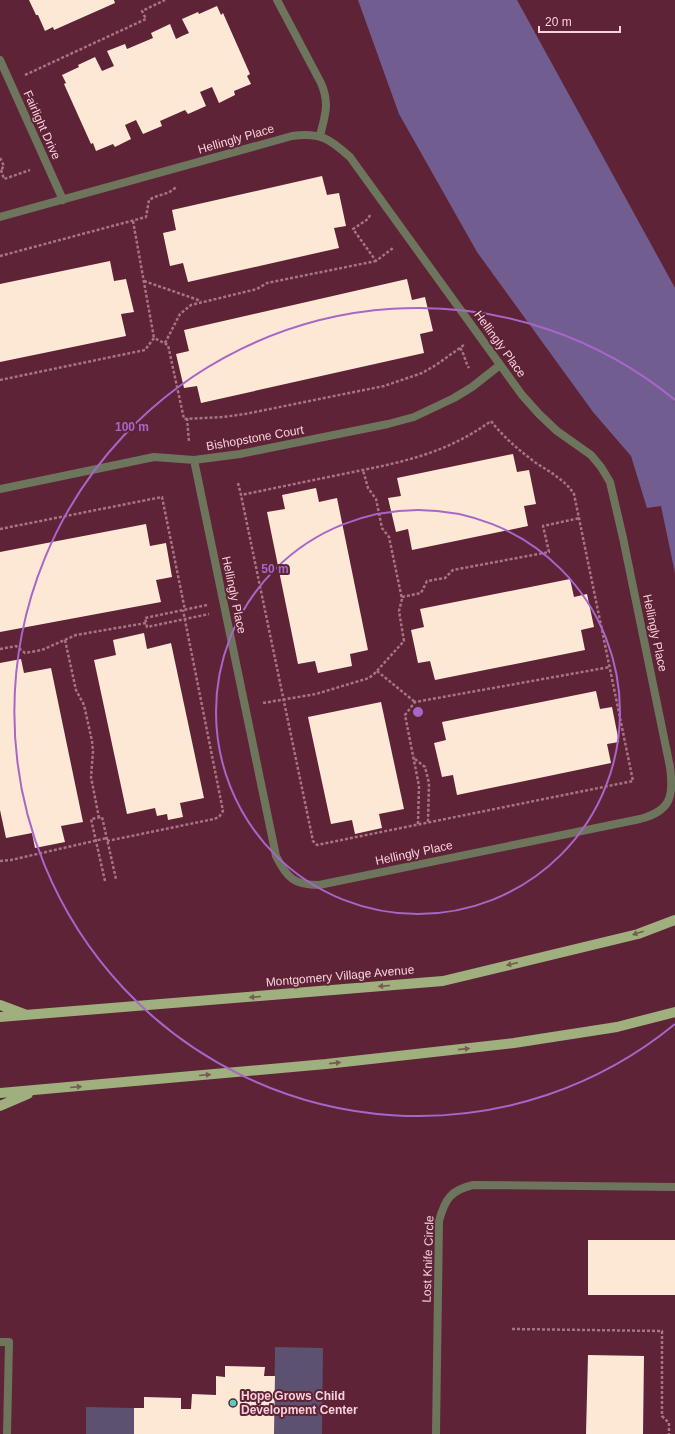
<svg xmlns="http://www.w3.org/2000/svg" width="675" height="1434" font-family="Helvetica,sans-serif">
<rect width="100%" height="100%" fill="#5e2336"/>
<path fill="#5d5170" d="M 275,1347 L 323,1348 L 322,1434 L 274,1434 Z
M 86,1407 L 134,1408 L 134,1434 L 86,1434 Z"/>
<path fill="#725d90" d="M 358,0 L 517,0 L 675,288 L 675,573 L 661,506 L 647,508 L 631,456 L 593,412 L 477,252 L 399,114 Z"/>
<path fill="#fde8d6" d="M 29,0 L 114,0 L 115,3 L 54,30 L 53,27 L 45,31 L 38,15 L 36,15 Z
M 217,6 L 221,15 L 223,13 L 250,74 L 247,76 L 251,84 L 234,91 L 235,95 L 219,103 L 212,87 L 200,92 L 206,106 L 188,114 L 185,110 L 160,121 L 162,126 L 143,134 L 136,120 L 125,125 L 131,139 L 115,147 L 113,144 L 96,151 L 93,143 L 91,144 L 64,84 L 66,83 L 62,75 L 79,67 L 78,65 L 95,57 L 102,71 L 114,66 L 107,51 L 125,44 L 127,49 L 153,38 L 151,33 L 170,24 L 176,39 L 182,36 L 189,33 L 182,19 L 198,12 L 199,14 Z
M 322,176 L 327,195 L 339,193 L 346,226 L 334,228 L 339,248 L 188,282 L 183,263 L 170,266 L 163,233 L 176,230 L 172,210 Z
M 110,261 L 114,281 L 126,279 L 134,312 L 121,314 L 126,336 L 0,362 L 0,284 Z
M 407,279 L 412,300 L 425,297 L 433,331 L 420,334 L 424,353 L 201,403 L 197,386 L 184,388 L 176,354 L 189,351 L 184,330 Z
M 513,454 L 517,472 L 529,470 L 536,504 L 524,506 L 528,526 L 412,550 L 408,529 L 396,532 L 388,498 L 401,496 L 397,478 Z
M 316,488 L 319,502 L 337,498 L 368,650 L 350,654 L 352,666 L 318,673 L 315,661 L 298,664 L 267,512 L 285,509 L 282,495 Z
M 146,524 L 150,546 L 166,543 L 172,577 L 156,580 L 161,602 L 0,632 L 0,552 Z
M 570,579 L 574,597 L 587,594 L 594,627 L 581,630 L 585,650 L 435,680 L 430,661 L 418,663 L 411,630 L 424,627 L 420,609 Z
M 144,633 L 147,649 L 171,643 L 204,798 L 180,803 L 183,817 L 168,820 L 167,814 L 157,816 L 155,808 L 127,814 L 94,660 L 116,655 L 113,640 Z
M 21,659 L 24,673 L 51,668 L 83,822 L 61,826 L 65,842 L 35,848 L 32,833 L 6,838 L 0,810 L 0,663 Z
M 596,691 L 600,709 L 612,707 L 619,742 L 607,744 L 611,763 L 457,795 L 453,775 L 442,777 L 434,743 L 446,740 L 442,722 Z
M 381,702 L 404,809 L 379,814 L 382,828 L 355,834 L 352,820 L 331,824 L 308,717 Z
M 588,1240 L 675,1240 L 675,1295 L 588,1295 Z
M 588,1355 L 644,1356 L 643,1434 L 586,1434 Z
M 225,1366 L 265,1367 L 264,1376 L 275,1376 L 274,1434 L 134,1434 L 134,1408 L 144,1408 L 144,1397 L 181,1398 L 181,1409 L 191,1409 L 192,1394 L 216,1395 L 216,1376 L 225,1377 Z"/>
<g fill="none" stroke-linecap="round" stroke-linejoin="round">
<path stroke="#a67482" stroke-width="2.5" stroke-dasharray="3 2" stroke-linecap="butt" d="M 25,75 L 146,19 L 142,11 L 165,0
M 0,158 L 4,166 L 1,170
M 1,170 L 4,179 L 30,170
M 370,215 L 368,219 L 353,229 L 376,261 L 393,248
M 133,221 L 154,338
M 0,256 L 146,217 L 149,200 C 158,194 169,195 176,187
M 144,281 L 201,301
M 165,343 L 180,314 L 191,305 L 257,289 L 267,283 L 376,261
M 460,348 C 465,355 465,362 469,368
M 0,380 L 145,350 L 154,338 L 168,345 L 184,419 L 223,417 L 245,414 L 384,386 L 422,373 L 436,365 L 464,345
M 187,418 L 189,442
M 238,483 L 241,495 L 313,841 L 317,845 L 633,781 L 574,494 C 565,480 550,472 536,463 C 519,450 504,438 491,421 C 444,455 398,463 343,474 C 309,481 275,488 241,495
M 0,529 L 162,497 L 185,610
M 402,597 L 421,593 L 427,581 L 445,578 L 453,570 L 549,552 L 543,526 L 580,518
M 207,605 L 145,618 L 147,627 L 209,614
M 65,640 L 76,690 L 84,705 L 92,741 L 93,751 L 91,777 L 99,818
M 0,649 L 16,646 L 25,653 L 42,650 L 76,635 L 146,623
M 377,671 L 415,702
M 263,703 L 316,694 L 369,678 L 375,673 L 404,641 L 399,611 L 402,599 L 389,537 L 382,528 L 376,499 L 368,488 L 363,470
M 415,759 L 425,767 L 429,783 L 428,822
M 418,824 L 419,786 L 405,715 L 415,702 L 610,667
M 107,841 L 214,819 L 219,817 L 223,811 L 183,610
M 0,861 L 11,860 L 107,838
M 105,881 L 91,819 L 102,817 L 116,879
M 512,1329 L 662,1331 L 662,1416 L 669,1423 L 669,1434"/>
<path stroke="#6d755d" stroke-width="8" d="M 0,1342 L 9,1342 L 7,1434"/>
<path stroke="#6d755d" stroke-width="8" d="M 277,0 L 321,83 C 330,104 325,115 320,136
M 0,60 L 63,200
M 0,217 L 292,136 C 321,132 330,139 350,157 L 522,395 L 539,414 L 557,431 L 591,455 L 601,467 L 610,482 L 623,538 L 670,767 C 674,796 671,811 640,819 L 319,885 C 294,885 287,878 276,856 L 194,460
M 0,489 L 154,457 L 194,460 L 240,454 L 388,424 L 414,417 L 454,398 L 472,387 L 500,365
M 436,1434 L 439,1221 C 445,1199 451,1190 473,1185 L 675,1187"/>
<path stroke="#9faf7d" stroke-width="10" d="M 0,1005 L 24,1014
M 0,1017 L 443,981 L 638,934 L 675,920
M 0,1093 L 326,1064 L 514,1043 L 617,1027 L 675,1012
M 0,1106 L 28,1094"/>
</g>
<defs><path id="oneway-solid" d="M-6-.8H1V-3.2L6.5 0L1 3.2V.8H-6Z"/></defs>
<g fill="#785b52">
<use href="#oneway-solid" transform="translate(638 933) rotate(162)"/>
<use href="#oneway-solid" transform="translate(512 964) rotate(167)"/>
<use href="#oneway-solid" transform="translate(384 986) rotate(175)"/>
<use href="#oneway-solid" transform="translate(255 997) rotate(175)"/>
<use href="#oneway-solid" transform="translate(464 1049) rotate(-6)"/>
<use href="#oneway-solid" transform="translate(335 1063) rotate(-6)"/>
<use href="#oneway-solid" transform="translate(205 1075) rotate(-5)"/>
<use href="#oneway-solid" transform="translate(76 1087) rotate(-5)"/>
</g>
<g fill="none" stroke="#a766c8" stroke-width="2">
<circle cx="418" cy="712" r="202"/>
<path d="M675 1024A404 404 0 1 1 675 400"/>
</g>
<circle fill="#5acebd" stroke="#5e2336" stroke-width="1.5" cx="233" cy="1403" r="4"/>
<g text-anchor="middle" stroke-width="4" stroke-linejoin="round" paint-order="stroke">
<g font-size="12" fill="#f8d1da" stroke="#5e2336">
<text transform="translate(42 125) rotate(66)" y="4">Fairlight Drive</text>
<text transform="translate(236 139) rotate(-16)" y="4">Hellingly Place</text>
<text transform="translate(500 344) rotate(54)" y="4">Hellingly Place</text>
<text transform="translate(255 438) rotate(-10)" y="4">Bishopstone Court</text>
<text transform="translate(234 595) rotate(78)" y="4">Hellingly Place</text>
<text transform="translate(655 633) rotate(78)" y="4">Hellingly Place</text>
<text transform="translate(414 853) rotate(-12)" y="4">Hellingly Place</text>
<text transform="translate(340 976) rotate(-5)" y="4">Montgomery Village Avenue</text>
<text transform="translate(428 1259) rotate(-88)" y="4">Lost Knife Circle</text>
</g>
<g font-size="12" font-weight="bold" fill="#f8d1da" stroke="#5e2336" text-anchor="start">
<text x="241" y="1400">Hope Grows Child<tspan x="241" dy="14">Development Center</tspan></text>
</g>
</g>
<circle cx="418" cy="712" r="6" fill="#a766c8" stroke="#5e2336" stroke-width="2"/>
<g font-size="12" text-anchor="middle" font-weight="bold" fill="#a766c8" stroke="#5e2336" stroke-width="4" stroke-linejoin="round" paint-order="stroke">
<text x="132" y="431">100 m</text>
<text x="275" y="573">50 m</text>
</g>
<path d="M539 26v6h81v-6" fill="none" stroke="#f8d1da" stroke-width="2"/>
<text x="545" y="26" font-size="12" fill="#f8d1da" stroke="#5e2336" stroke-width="3" paint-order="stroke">20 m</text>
</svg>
